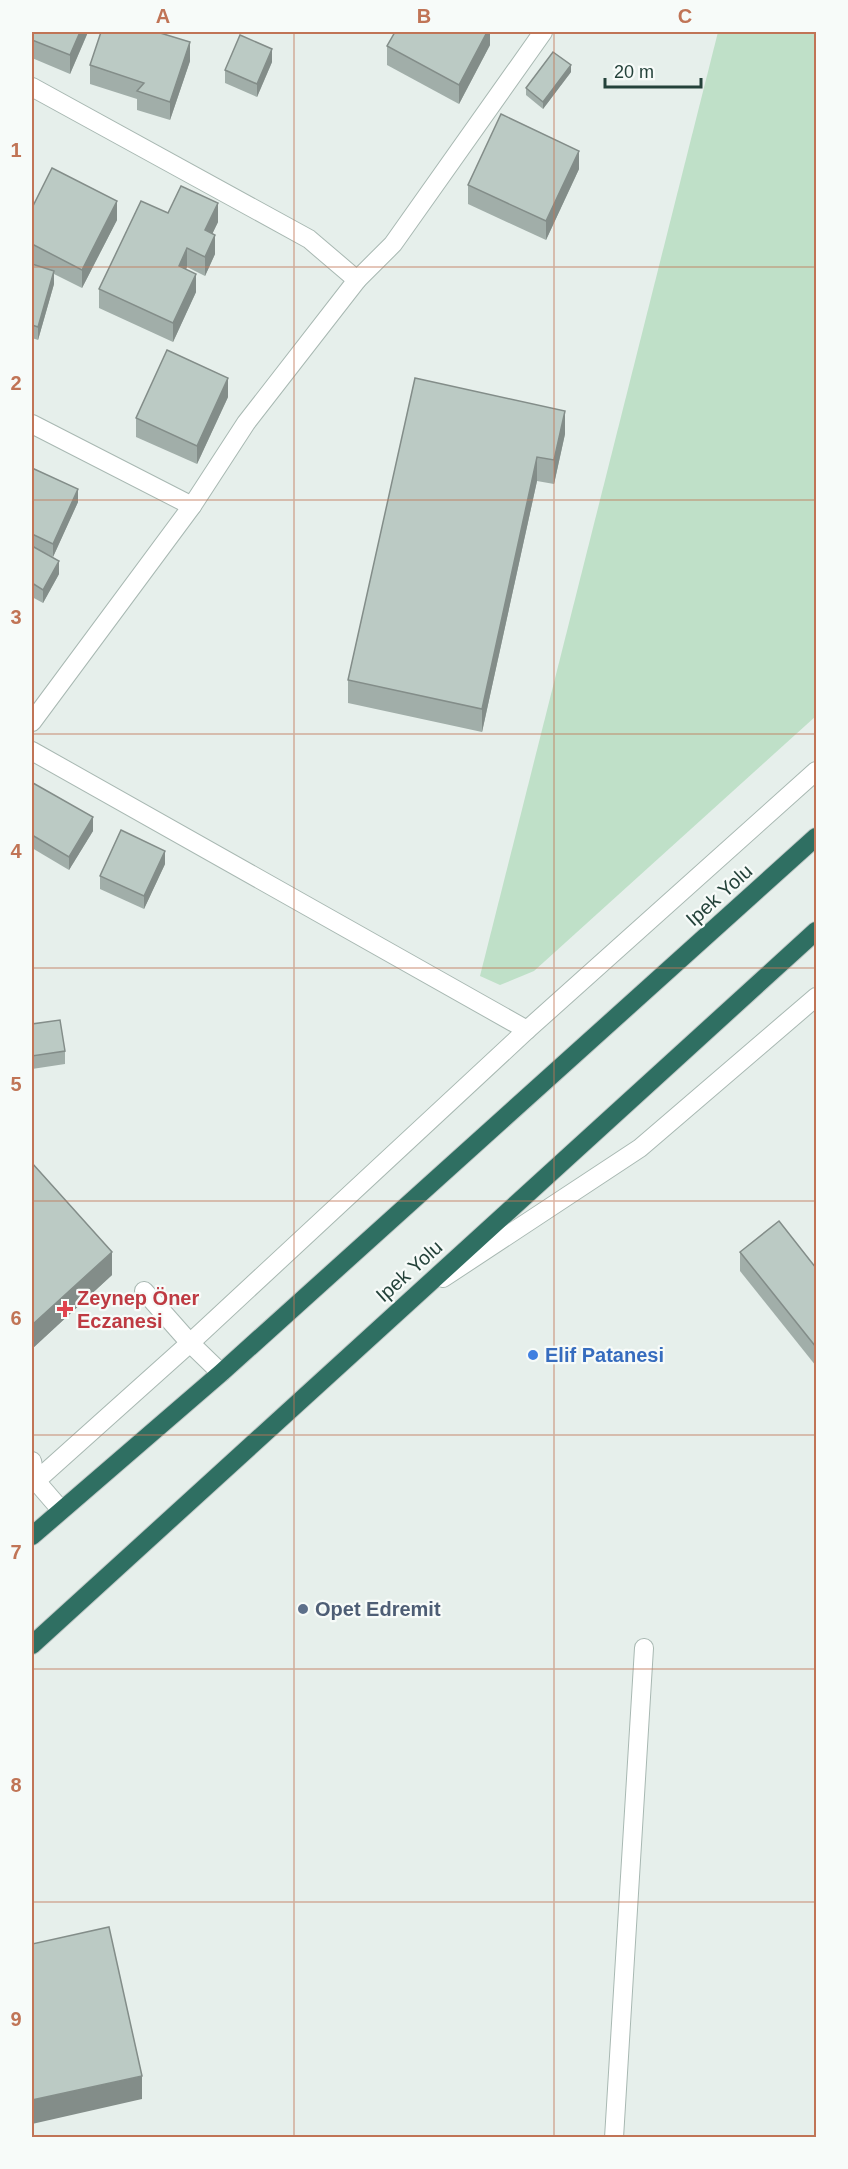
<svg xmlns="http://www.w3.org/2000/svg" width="848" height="2169" viewBox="0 0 848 2169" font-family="Helvetica,sans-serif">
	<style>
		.green { fill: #bfe0c8 }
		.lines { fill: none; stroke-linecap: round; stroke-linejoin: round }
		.minor-casing { stroke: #a8b8b2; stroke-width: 20 }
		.highway-casing { stroke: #c2cac8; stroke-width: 20 }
		.minor { stroke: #fff; stroke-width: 18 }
		.highway { stroke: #2f6f62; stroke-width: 18 }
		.wall { fill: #a1aea9 }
		.shaded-wall { fill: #838d89 }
		.building { fill: #bbcac4; stroke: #838d89; stroke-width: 1.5 }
		.grid { fill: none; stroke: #c07456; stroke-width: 1.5; stroke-opacity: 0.55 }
		.health-dot { fill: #e0444e; stroke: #f7fbf9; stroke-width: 2 }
		.shop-dot { fill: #3f7fe0; stroke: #f7fbf9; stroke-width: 2 }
		.service-dot { fill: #5c6f8a; stroke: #f7fbf9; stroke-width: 2 }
		.labels { text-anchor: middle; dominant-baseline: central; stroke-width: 4.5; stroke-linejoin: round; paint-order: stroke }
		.street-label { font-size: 20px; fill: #24423a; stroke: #f7fbf9 }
		.health-label { font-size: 20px; font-weight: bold; fill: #be3a42; stroke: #f7fbf9; text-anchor: start }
		.shop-label { font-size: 20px; font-weight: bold; fill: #366cbe; stroke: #f7fbf9; text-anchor: start }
		.service-label { font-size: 20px; font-weight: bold; fill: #4e5e75; stroke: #f7fbf9; text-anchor: start }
		.neatline { fill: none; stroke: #c07456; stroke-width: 2 }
		.grid-label { font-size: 20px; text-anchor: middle; font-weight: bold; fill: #c07456 }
	</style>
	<rect width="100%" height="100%" fill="#e6efeb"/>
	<polygon class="green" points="718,32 816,32 816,716 534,971 500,985 480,976"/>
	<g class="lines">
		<defs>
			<g id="minor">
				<polyline points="32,87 309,239 357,280 246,423 192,506 32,722"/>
				<polyline points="357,280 393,244 543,32"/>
				<polyline points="32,424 192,506"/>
				<polyline points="32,751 527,1030"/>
				<polyline points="443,1278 640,1148 816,997"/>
				<polyline points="144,1291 190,1343 221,1373"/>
				<polyline points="32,1461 36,1481 61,1510"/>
				<polyline points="36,1481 190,1343 527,1030 816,771"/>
				<polyline points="614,2138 644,1648"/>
			</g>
			<g id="highway">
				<polyline points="32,1536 221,1373 816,837"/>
				<polyline points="32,1645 816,931"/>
			</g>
		</defs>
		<use href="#minor" class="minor-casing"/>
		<use href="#highway" class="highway-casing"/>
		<use href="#minor" class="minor"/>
		<use href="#highway" class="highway"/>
	</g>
	<g class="wall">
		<polygon points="32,32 88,32 70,74 32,58"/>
		<polygon points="490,32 490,45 459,104 387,65 387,46"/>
		<polygon points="190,61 170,120 137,110 137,99 90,84 90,65"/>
		<polygon points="272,62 257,97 225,83 225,70"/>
		<polygon points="571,72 543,109 526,95 526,88"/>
		<polygon points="579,169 546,240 468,204 468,185"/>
		<polygon points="32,208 117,220 82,288 54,274 54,284 38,340 32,338 32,264 37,266 32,263"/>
		<polygon points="168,213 218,222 212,234 215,254 205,276 187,267 186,269 196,292 173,342 99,308 99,289"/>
		<polygon points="415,378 565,434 554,484 537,481 482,732 348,703 348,680"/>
		<polygon points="228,397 197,464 136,437 136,418"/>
		<polygon points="32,468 78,502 53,557 45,553 59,574 43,603 32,597"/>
		<polygon points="32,785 93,831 69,870 32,848"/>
		<polygon points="165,864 144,909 100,889 100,876"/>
		<polygon points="32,1024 65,1051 65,1064 32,1069"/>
		<polygon points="32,1163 112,1275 33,1348 32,1346"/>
		<polygon points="740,1252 816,1268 816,1366 740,1271"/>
	</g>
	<g class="shaded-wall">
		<polygon points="80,32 88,32 70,74 70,55"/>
		<polygon points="487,32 490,32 490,45 459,104 459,85"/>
		<polygon points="190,42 190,61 170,120 170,102"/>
		<polygon points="272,49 272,62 257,97 257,84"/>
		<polygon points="571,65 571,72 543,109 543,102"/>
		<polygon points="579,151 579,169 546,240 546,221"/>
		<polygon points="117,201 117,220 82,288 82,270"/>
		<polygon points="218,203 218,222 205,249 205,230"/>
		<polygon points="215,235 215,254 205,276 205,257"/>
		<polygon points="187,248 187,267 179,284 179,266"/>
		<polygon points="54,271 54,284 38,340 38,327"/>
		<polygon points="196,274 196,292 173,342 173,323"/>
		<polygon points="228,378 228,397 197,464 197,446"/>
		<polygon points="565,411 565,434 554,484 554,460"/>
		<polygon points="537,457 537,481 482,732 482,709"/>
		<polygon points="78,489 78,502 53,557 53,544"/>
		<polygon points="59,561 59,574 43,603 43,590"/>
		<polygon points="93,817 93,831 69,870 69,857"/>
		<polygon points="165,851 165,864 144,909 144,896"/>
		<polygon points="112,1252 112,1275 33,1348 33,1324"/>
		<polygon points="142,2076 142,2099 32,2124 32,2100"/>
	</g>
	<g class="building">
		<polygon points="32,32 80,32 70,55 32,40"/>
		<polygon points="101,32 157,32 190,42 170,102 137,91 144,83 90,65"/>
		<polygon points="395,32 487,32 459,85 387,46"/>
		<polygon points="240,35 272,49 257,84 225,70"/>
		<polygon points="553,52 571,65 543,102 526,88"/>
		<polygon points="501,114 579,151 546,221 468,185"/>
		<polygon points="52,168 117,201 82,270 32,244 32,208"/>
		<polygon points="181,186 218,203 205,230 215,235 205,257 187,248 179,266 196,274 173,323 99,289 141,201 168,213"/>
		<polygon points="32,264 54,271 38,327 32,325"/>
		<polygon points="167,350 228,378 197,446 136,418"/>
		<polygon points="415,378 565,411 554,460 537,457 482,709 348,680"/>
		<polygon points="32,468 78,489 53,544 32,534"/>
		<polygon points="32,546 59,561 43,590 32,583"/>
		<polygon points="33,783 93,817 69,857 32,835 32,785"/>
		<polygon points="121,830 165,851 144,896 100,876"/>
		<polygon points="60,1020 65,1051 32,1056 32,1024"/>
		<polygon points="32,1163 112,1252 33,1324 32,1323"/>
		<polygon points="779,1221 816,1268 816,1347 740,1252"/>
		<polygon points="109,1927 142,2076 32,2100 32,1944"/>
	</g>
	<path class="grid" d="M 294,32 L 294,2138M 554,32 L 554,2138M 32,267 L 816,267M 32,500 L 816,500M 32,734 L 816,734M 32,968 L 816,968M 32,1201 L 816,1201M 32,1435 L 816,1435M 32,1669 L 816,1669M 32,1902 L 816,1902"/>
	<path class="health-dot" d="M62 1300h6v6h6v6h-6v6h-6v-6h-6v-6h6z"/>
	<circle class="shop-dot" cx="533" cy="1355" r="6"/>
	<circle class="service-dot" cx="303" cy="1609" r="6"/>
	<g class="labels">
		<g class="street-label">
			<text transform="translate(719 895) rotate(-42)">Ipek Yolu</text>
			<text transform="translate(409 1271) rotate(-42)">Ipek Yolu</text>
		</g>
		<g class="health-label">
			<text x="77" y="1298">Zeynep Öner<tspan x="77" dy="23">Eczanesi</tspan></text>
		</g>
		<g class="shop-label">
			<text x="545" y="1355">Elif Patanesi</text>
		</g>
		<g class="service-label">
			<text x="315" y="1609">Opet Edremit</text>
		</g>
	</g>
	<rect width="848" height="2169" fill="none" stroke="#f7fbf9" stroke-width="66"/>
	<path d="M605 78v9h96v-9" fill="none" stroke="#24423a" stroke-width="3"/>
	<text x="614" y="78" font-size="18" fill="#24423a" stroke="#f7fbf9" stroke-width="4.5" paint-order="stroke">20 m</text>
	<rect x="33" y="33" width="782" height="2103" class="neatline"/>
	<g class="grid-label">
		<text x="163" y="23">A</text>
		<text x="424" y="23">B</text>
		<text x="685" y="23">C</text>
		<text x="16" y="157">1</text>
		<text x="16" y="390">2</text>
		<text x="16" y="624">3</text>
		<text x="16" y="858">4</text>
		<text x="16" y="1091">5</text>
		<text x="16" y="1325">6</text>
		<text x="16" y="1559">7</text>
		<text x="16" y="1792">8</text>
		<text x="16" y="2026">9</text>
	</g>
</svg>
